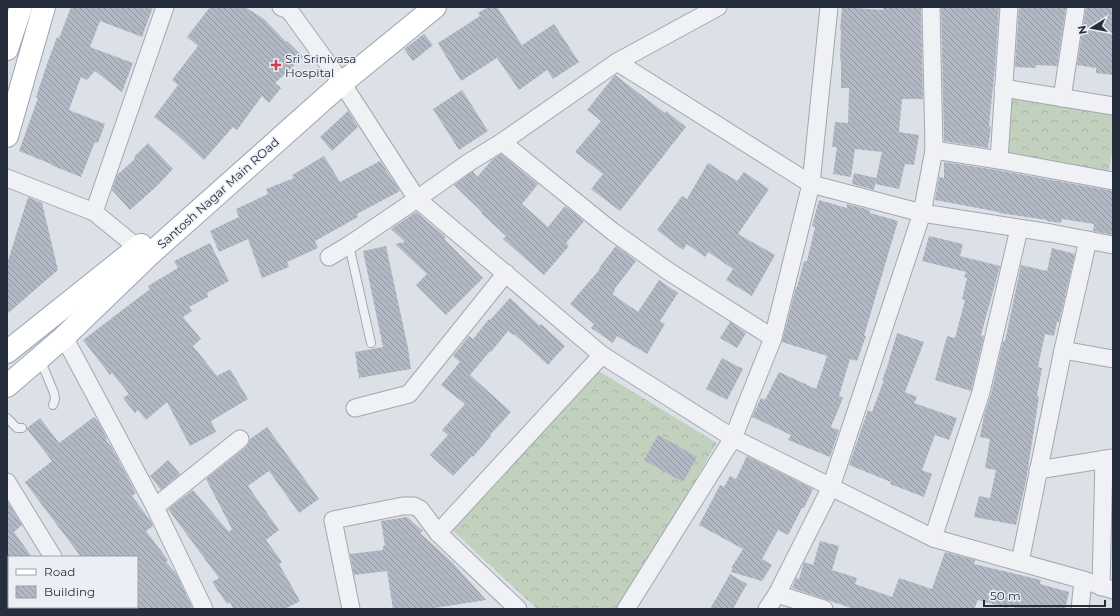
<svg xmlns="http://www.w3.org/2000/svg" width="1120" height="616" viewBox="0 0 1120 616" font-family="Montserrat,sans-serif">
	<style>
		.forest { fill: url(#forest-crowns) }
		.building { fill: url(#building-back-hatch) }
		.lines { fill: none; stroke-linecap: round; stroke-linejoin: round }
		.service-casing { stroke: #a2a7b1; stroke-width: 10 }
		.minor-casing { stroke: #a2a7b1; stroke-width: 19 }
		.primary-casing { stroke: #9ba5b3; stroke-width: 24 }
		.service { stroke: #eff1f5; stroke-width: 8 }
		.minor { stroke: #eff1f5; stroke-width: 17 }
		.primary { stroke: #fff; stroke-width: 22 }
		.poi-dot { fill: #d13c52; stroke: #ebeff5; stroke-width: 1.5 }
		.labels { text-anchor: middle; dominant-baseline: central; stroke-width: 3; stroke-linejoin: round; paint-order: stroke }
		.poi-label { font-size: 12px; fill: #262e3e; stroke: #ebeff5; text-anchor: start }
		.street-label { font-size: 12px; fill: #262e3e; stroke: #ebeff5 }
	</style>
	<defs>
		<pattern id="forest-crowns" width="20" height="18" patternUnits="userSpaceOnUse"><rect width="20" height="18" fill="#c2d1bd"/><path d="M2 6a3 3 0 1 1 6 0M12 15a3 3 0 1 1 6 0" fill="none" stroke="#a7b4a4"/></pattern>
		<pattern id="building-back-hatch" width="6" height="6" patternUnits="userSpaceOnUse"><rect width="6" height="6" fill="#b3b9c4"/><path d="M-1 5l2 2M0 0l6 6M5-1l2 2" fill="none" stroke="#9197a1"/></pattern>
	</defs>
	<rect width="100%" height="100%" fill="#dce0e7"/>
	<g class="forest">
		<polygon points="1007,93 1113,109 1113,147 1107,181 1002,160"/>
		<polygon points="597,370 717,443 620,609 537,609 449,527"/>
	</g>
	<g class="building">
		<polygon points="71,7 153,7 142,37 100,21 90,47 133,63 122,92 95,71 87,80 81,77 69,110 105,124 98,143 95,142 81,177 51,165 51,164 19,151 38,98 36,97 47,64 57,37 59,38"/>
		<polygon points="210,7 245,7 264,19 286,42 287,41 303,57 275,83 281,88 269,103 262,96 237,130 233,127 204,160 174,132 154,117 178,85 172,80 198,46 187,37"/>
		<polygon points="488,7 497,7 522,45 554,24 579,62 553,79 547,70 519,90 497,58 461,81 438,43 480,16 478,13"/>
		<polygon points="842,7 883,10 883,7 921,7 923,99 902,99 899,132 919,135 914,165 905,164 899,189 875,184 882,152 855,149 851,177 833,174 837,147 832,147 835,122 848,123 849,88 841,88 841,60 840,60 841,30 840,30"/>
		<polygon points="941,7 999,7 995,67 989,126 991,127 988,148 944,141"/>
		<polygon points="1019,7 1066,7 1057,66 1036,65 1036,68 1015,67"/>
		<polygon points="1086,7 1113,7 1113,75 1096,73 1096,68 1077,65"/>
		<polygon points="424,34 433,45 413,61 404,49"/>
		<polygon points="615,75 665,113 666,111 686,127 620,211 591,189 603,174 575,152 601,121 587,110"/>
		<polygon points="462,90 488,131 459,150 433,109"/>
		<polygon points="348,111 358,127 332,151 320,137"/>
		<polygon points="148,143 173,169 157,186 130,210 112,190 117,175 135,159 134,157"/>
		<polygon points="501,154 538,184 522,204 548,227 565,206 584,221 566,243 569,246 544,275 503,239 506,236 481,213 482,212 454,185 473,171 477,177 492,160"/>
		<polygon points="324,156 340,182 380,161 400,191 357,214 358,217 315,241 318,248 287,262 289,267 262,278 248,239 219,252 210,231 239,217 236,209 268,194 266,189 294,178 292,175"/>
		<polygon points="944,162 997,170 1113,191 1113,235 1093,231 1094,224 1062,219 1061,223 1047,221 1047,220 999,213 999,212 935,200 939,177 944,178"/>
		<polygon points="708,163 737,181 744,172 769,189 738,234 775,255 752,296 726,280 733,269 708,252 705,257 687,244 683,250 657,230 682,196 687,199"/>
		<polygon points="854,173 876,178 874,190 852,184"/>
		<polygon points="28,197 42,203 58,270 7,314 7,264"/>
		<polygon points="819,200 847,208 847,204 870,210 870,213 898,221 864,336 866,336 857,361 850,359 839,396 843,398 831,427 839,430 830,457 788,440 791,435 752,417 761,398 765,400 779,372 816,389 827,356 782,342 796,287 797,287 804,261 807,261 815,227 812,226"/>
		<polygon points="416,212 446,237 444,239 483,278 446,315 416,285 427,274 395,244 405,242 391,229"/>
		<polygon points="929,236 963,244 960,256 1000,266 981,335 984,336 971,391 935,380 947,336 955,338 965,300 962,299 967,278 964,277 966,272 922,261"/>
		<polygon points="210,243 229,281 207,293 208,297 189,307 192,311 183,317 201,339 193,346 217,376 230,369 248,399 211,421 216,432 190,446 167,402 146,420 138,410 135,413 123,398 129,394 112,373 110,375 83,340 150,289 148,286 178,268 174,261"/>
		<polygon points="386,246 408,348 411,369 359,378 355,352 383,347 363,251"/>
		<polygon points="616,246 636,261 614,290 615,291 612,294 638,312 659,280 678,293 660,321 665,324 647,354 617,336 613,343 591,328 594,324 570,304 600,269 599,268"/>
		<polygon points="1052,248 1075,254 1059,322 1057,322 1054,336 1045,334 1038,367 1042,368 1037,396 1039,397 1026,481 1016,525 974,517 979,496 990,498 996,470 985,468 990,439 980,437 984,415 991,394 1003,341 1005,341 1021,265 1047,271"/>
		<polygon points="510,298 540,326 541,324 565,346 548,365 514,334 513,335 508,331 491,352 490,351 470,375 511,412 490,435 491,436 473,457 472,456 453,476 430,455 448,435 442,430 465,404 441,385 460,362 453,356 469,336 473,339 489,319 490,320"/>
		<polygon points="730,322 746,333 737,348 720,338"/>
		<polygon points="897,333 924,342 905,392 917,397 914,403 957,418 949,440 935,435 922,470 932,474 924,497 890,484 891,482 849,465 868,410 872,412 884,380 882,380 887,367"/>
		<polygon points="722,358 743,369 727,400 706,389"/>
		<polygon points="94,417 99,423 107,439 106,440 112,448 136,493 132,496 150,520 153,526 146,531 168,560 166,562 176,573 193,609 137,609 137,557 81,557 25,482 52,461 27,429 27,428 40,418 59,443"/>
		<polygon points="267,427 319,499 299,513 269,471 248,486 279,530 266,540 282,562 279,564 300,601 285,609 233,609 230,602 227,604 212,582 219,578 168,509 193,490 229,532 232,529 206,479 246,447 249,443 250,439"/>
		<polygon points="658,435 697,457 683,482 644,460"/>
		<polygon points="747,456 813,489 804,508 802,508 788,535 778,530 762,559 772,565 762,581 731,572 733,569 731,568 743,549 699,525 720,485 724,487 730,476 736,479"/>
		<polygon points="168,460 180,474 161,490 150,476"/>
		<polygon points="7,501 22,525 14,532 32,557 7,557"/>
		<polygon points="407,517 423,531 420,533 453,563 486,600 428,609 393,609 387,571 354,575 350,554 383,550 383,546 385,546 381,521"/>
		<polygon points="820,541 839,546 832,570 857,578 855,584 892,597 899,578 932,589 945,552 975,560 974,564 1041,580 1040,584 1069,592 1065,609 1021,609 1008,606 1007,608 978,600 974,609 854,609 792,588 796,578 799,579 804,562 813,565"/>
		<polygon points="730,574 747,584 733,609 710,609"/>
	</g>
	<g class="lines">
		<defs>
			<g id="service">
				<polyline points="349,245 371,343"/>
				<polyline points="40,359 54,393 55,399 53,405"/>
				<polyline points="7,418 17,428 22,428"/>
			</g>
			<g id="minor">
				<polyline points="281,7 289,10 342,83 417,199 602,355 733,438 933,538 1083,580 1113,590"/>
				<polyline points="617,62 811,184 922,213 1051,233 1113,245"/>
				<polyline points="1003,88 1113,106"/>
				<polyline points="1062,98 1076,7"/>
				<polyline points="502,142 612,231 668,271 773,338"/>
				<polyline points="934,150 999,160 1113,181"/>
				<polyline points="999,160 1009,7"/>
				<polyline points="7,178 94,212 138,248"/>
				<polyline points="94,212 165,7"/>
				<polyline points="329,257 349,245 417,199 468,163 502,142 617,62 718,7"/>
				<polyline points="64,337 155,507 204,609"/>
				<polyline points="1063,350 1113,359"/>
				<polyline points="355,408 409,394 506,273"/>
				<polyline points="1038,470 1113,458"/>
				<polyline points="7,482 53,557"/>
				<polyline points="155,507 240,439"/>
				<polyline points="438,533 602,355"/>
				<polyline points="933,538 981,392 1019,229"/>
				<polyline points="1020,562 1063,350 1088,240"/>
				<polyline points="1101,587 1104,459"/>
				<polyline points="777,594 824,609"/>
				<polyline points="83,607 84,609"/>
				<polyline points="351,609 333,520 403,506 414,506 420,509 438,533 518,609"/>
				<polyline points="626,609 733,438 773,338 811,184 829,7"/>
				<polyline points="767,609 777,594 831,487 922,213 934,150 931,7"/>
				<polyline points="1080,609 1083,580"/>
			</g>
			<g id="primary">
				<polyline points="7,49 21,7"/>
				<polyline points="7,136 44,7"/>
				<polyline points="7,352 141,245"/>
				<polyline points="7,386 64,337 149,255 342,83 435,7"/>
			</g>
		</defs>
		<use href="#service" class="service-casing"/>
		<use href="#minor" class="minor-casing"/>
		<use href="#primary" class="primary-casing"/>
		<use href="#service" class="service"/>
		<use href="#minor" class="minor"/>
		<use href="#primary" class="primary"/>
	</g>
	<path class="poi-dot" d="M274 59h4v4h4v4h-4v4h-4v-4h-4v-4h4z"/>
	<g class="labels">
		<g class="poi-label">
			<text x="285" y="58">Sri Srinivasa<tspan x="285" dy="14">Hospital</tspan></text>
		</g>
		<g class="street-label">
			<text transform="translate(218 193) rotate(-42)">Santosh Nagar Main ROad</text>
		</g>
	</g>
	<rect width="1120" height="616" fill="none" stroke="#262e3e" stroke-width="16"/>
	<rect x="8" y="556" width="130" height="52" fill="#ebeff5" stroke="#9ca2ac"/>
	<rect x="16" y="569" width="20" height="6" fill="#ffffff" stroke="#9ca2ac"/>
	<text x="44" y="576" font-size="12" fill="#262e3e">Road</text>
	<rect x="16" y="586" width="20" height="12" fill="url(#building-back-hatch)" stroke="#9ca2ac"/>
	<text x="44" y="596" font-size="12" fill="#262e3e">Building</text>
	<g transform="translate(1092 28) rotate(259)" stroke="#ebeff5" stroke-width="3" paint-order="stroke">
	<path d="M0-3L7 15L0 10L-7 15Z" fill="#262e3e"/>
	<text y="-6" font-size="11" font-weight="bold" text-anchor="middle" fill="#262e3e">N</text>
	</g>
	<path d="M984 600v6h121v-6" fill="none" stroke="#262e3e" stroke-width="2"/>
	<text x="990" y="600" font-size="12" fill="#262e3e" stroke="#ebeff5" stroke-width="3" paint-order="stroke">50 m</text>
</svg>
